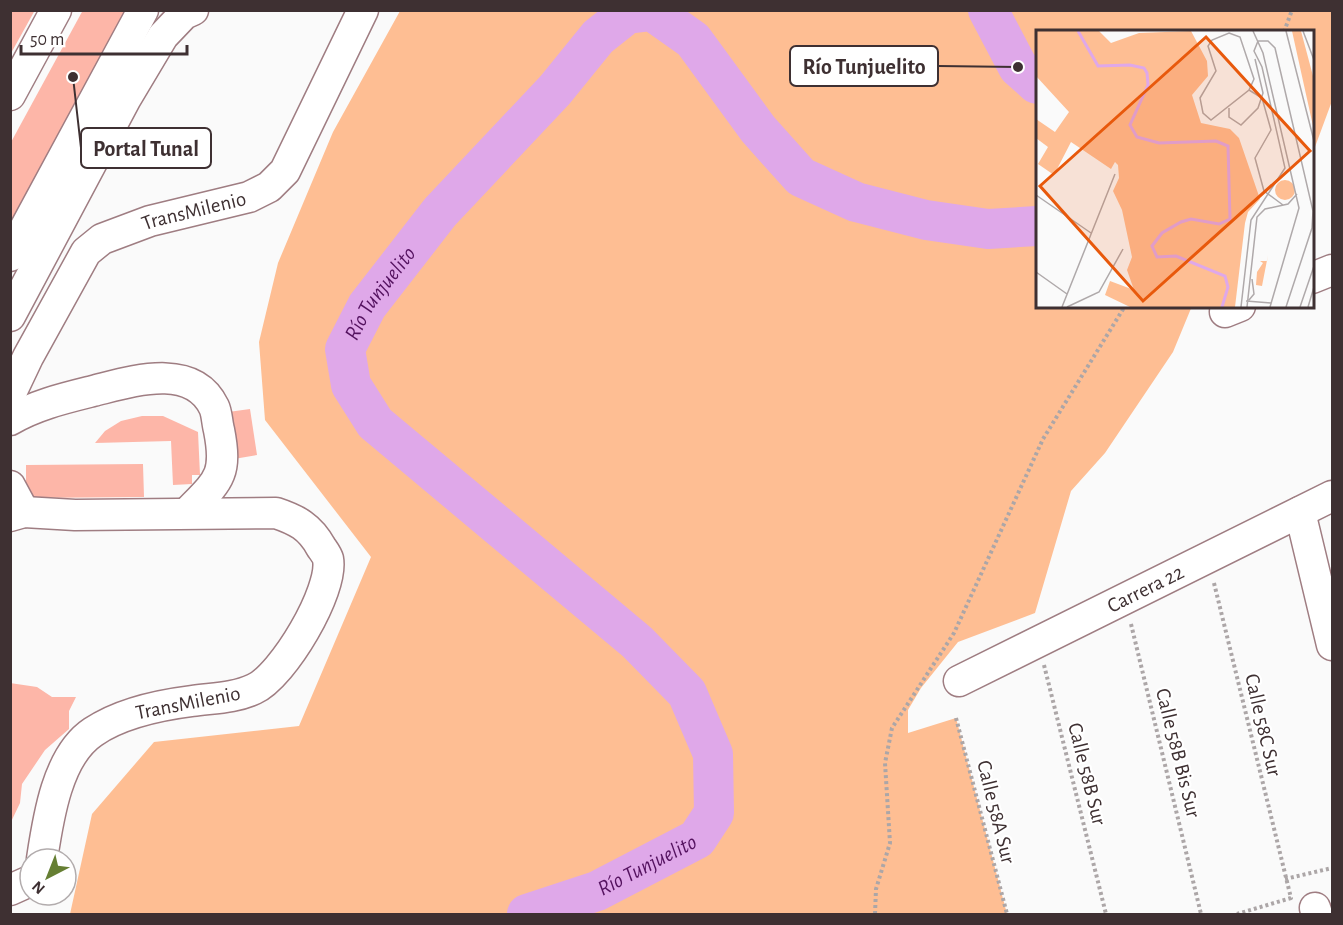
<svg xmlns="http://www.w3.org/2000/svg" width="1343" height="925" viewBox="0 0 1343 925" font-family="'Alegreya Sans',sans-serif">
	<style>
		.green { fill: #febe93 }
		.lines { fill: none; stroke-linecap: round; stroke-linejoin: round }
		.river { stroke: #dfa8e9; stroke-width: 40 }
		.building { fill: #fdb6a8 }
		.minor-casing { stroke: #9f7d82; stroke-width: 33 }
		.path { stroke: #aca6a7; stroke-width: 4; stroke-dasharray: 3 3; stroke-linecap: butt }
		.minor { stroke: #fff; stroke-width: 30 }
		.labels { text-anchor: middle; dominant-baseline: central; stroke-width: 4.5; stroke-linejoin: round; paint-order: stroke }
		.street-label { font-size: 21px; fill: #3e3032; stroke: #fff }
		.water-label { font-size: 22px; font-style: italic; fill: #54125f; stroke: #fff }
		.inset-river { fill: none; stroke: #dfa8e9; stroke-width: 3 }
		.inset-road { fill: none; stroke: #afa9aa; stroke-width: 1.5 }
		.view { fill: #e8590c; fill-opacity: 0.15; stroke: #e8590c; stroke-width: 3 }
		.inset-edge { fill: none; stroke: #3e3032; stroke-width: 3 }
		.leader { fill: none; stroke: #3e3032; stroke-width: 2 }
		.callout-dot { fill: #3e3032; stroke: #fff; stroke-width: 2 }
		.callout { fill: #fff; stroke: #3e3032; stroke-width: 2 }
		.callout-label { font-size: 22px; text-anchor: middle; font-weight: bold; fill: #3e3032 }
	</style>
	<rect width="100%" height="100%" fill="#fafafa"/>
	<polygon class="green" points="400,11 1332,11 1332,101 1312,155 1312,32 1037,32 1037,306 1192,306 1173,352 1105,453 1071,491 1035,613 958,642 921,688 908,710 908,733 956,718 1007,914 70,914 92,814 154,742 299,726 371,557 265,420 259,342 278,263 333,132"/>
	<g class="lines">
		<g class="river">
			<polyline points="988,10 1018,67 1037,84"/>
			<path id="s1" d="M 527,914 L 597,891 L 697,839 L 714,813 L 713,754 L 687,693 L 637,642 L 375,423 L 351,385 L 345,349 L 367,306 L 440,212 L 555,90 L 598,37 L 627,14 L 652,11 L 693,40 L 758,129 L 801,177 L 856,202 L 926,220 L 988,229 L 1037,226"/>
		</g>
	</g>
	<g class="building">
		<polygon points="10,10 35,10 10,55"/>
		<polygon points="83,10 136,10 10,239 10,144"/>
		<polygon points="250,409 257,455 228,460 221,413"/>
		<polygon points="142,416 163,416 198,432 200,475 192,475 192,484 173,485 171,441 95,443 105,431 121,421"/>
		<polygon points="143,464 144,497 26,498 26,465"/>
		<polygon points="10,683 37,687 52,697 76,697 69,711 69,729 45,750 22,784 20,803 10,824"/>
	</g>
	<g class="lines">
		<defs>
			<g id="minor">
				<polyline points="10,95 56,10"/>
				<polyline points="10,256 143,10"/>
				<polyline points="1312,278 1332,270"/>
				<polyline points="1225,312 1240,306"/>
				<polyline points="10,316 126,98 163,36 184,14 193,10"/>
				<path id="s2" d="M 10,395 L 28,357 L 86,252 L 102,239 L 150,221 L 249,197 L 269,187 L 285,171 L 363,10"/>
				<path d="M 10,420 C 35,405 65,398 93,391 C 130,382 192,361 214,407 C 217,413 217,423 219,430 C 228,476 218,481 187,513"/>
				<polyline points="10,486 24,512"/>
				<polyline points="1300,512 1332,645"/>
				<path d="M 10,516 L 24,512 L 75,515 L 276,513 C 297,520 310,527 321,547 C 323,550 327,555 328,559 C 334,590 283,676 254,689 C 235,698 213,698 192,701 C 160,705 121,713 93,732 C 57,756 48,819 42,859"/>
				<path id="s3" d="M 959,681 L 1332,496"/>
				<polyline points="10,890 30,881"/>
				<polyline points="1315,908 1317,914"/>
			</g>
		</defs>
		<use href="#minor" class="minor-casing"/>
		<g class="path">
			<polyline points="1284,32 1292,10"/>
			<polyline points="1214,583 1291,898 1237,914"/>
			<polyline points="1131,624 1201,914"/>
			<polyline points="1044,665 1106,914"/>
			<polyline points="956,718 1007,914"/>
			<polyline points="1285,879 1332,868"/>
			<polyline points="875,914 876,889 890,843 885,763 892,728 954,633 1043,439 1125,306"/>
		</g>
		<use href="#minor" class="minor"/>
	</g>
	<g class="labels">
		<g class="street-label">
			<text stroke="none"><textPath href="#s2" startOffset="279">TransMilenio</textPath></text>
			<text stroke="none"><textPath href="#s3" startOffset="208">Carrera 22</textPath></text>
			<text transform="translate(188 703) rotate(-11)">TransMilenio</text>
			<text transform="translate(1263 725) rotate(77)">Calle 58C Sur</text>
			<text transform="translate(1178 753) rotate(76)">Calle 58B Bis Sur</text>
			<text transform="translate(1087 774) rotate(76)">Calle 58B Sur</text>
			<text transform="translate(996 812) rotate(76)">Calle 58A Sur</text>
		</g>
		<g class="water-label">
			<text stroke="none"><textPath href="#s1" startOffset="903">Río Tunjuelito</textPath></text>
			<text stroke="none"><textPath href="#s1" startOffset="130">Río Tunjuelito</textPath></text>
		</g>
	</g>
	<g transform="translate(1036 30)">
		<rect width="278" height="278" fill="#fafafa"/>
		<path d="M 0,1 L 63,1 L 75,13 L 103,3 L 155,1 L 171,31 L 172,46 L 156,65 L 165,93 L 194,99 L 203,108 L 224,169 L 212,182 L 209,193 L 199,277 L 94,277 L 69,265 L 74,251 L 98,260 L 91,240 L 96,227 L 86,180 L 77,161 L 83,148 L 82,135 L 79,132 L 75,139 L 35,112 L 18,145 L 2,134 L 12,117 L 0,108 L 0,89 L 19,102 L 33,82 L 0,46 ZM 256,1 L 265,1 L 277,46 L 277,96 ZM239 160a10 10 0 1 1 20 0a10 10 0 1 1-20 0ZM 232,225 L 226,256 L 220,255 L 221,242 L 227,233 L 224,231 L 231,231 Z" fill="#febe93"/>
		<path class="inset-river" d="M 42,1 L 62,36 L 94,35 L 108,38 L 111,43 L 112,55 L 94,95 L 101,107 L 123,113 L 180,111 L 192,116 L 194,189 L 183,194 L 155,189 L 145,192 L 126,203 L 116,216 L 121,227 L 140,226 L 189,246 L 192,257 L 186,277"/>
		<path class="inset-road" d="M 217,1 L 227,23 L 263,178 L 234,277M 250,1 L 278,111M 267,1 L 278,30M 193,3 L 204,7 L 218,49 L 213,60 L 175,90 L 167,83 L 164,68 L 180,41 L 172,16 L 176,10 ZM 222,11 L 232,11 L 239,18 L 277,181 L 276,198 L 250,277M 213,60 L 226,68 L 235,100 L 219,128 L 228,161 L 247,175M 193,78 L 193,87 L 205,95 L 222,78 L 227,63 L 219,29M 0,165 L 55,203M 0,242 L 31,264M 213,270 L 218,264 L 216,249M 210,271 L 235,273M 26,277 L 79,144M 31,277 L 63,262 L 87,219M 205,277 L 215,190 L 249,138 L 226,37 L 218,21 L 222,11M 211,277 L 221,187 L 229,179 L 252,174 L 261,164M 264,277 L 278,236M 272,277 L 278,257"/>
		<path class="view" d="M 170,7 L 274,121 L 107,271 L 4,156 Z"/>
		<rect width="278" height="278" class="inset-edge"/>
	</g>
	<path class="leader" d="M1018 67L938 66M73 77L81 148"/>
	<g class="callout-dot">
		<circle cx="1018" cy="67" r="6"/>
		<circle cx="73" cy="77" r="6"/>
	</g>
	<g class="callout">
		<rect x="790" y="46" width="148" height="40" rx="6"/>
		<rect x="81" y="128" width="130" height="40" rx="6"/>
	</g>
	<g class="callout-label">
		<text x="864" y="74">Río Tunjuelito</text>
		<text x="146" y="156">Portal Tunal</text>
	</g>
	<rect width="1343" height="925" fill="none" stroke="#3e3032" stroke-width="24"/>
	<g transform="translate(48 877) rotate(222)"><circle r="28" fill="#ffffff" stroke="#b2acad" stroke-width="1.5"/>
	<path d="M0-4.5L10 22L0 15L-10 22Z" fill="#667f33"/>
	<text y="-9" font-size="16" font-weight="bold" text-anchor="middle" fill="#3e3032">N</text>
	</g>
	<path d="M21 45v9h166v-9" fill="none" stroke="#3e3032" stroke-width="3"/>
	<text x="30" y="45" font-size="18" fill="#3e3032" stroke="#ffffff" stroke-width="4.5" paint-order="stroke">50 m</text>
</svg>
